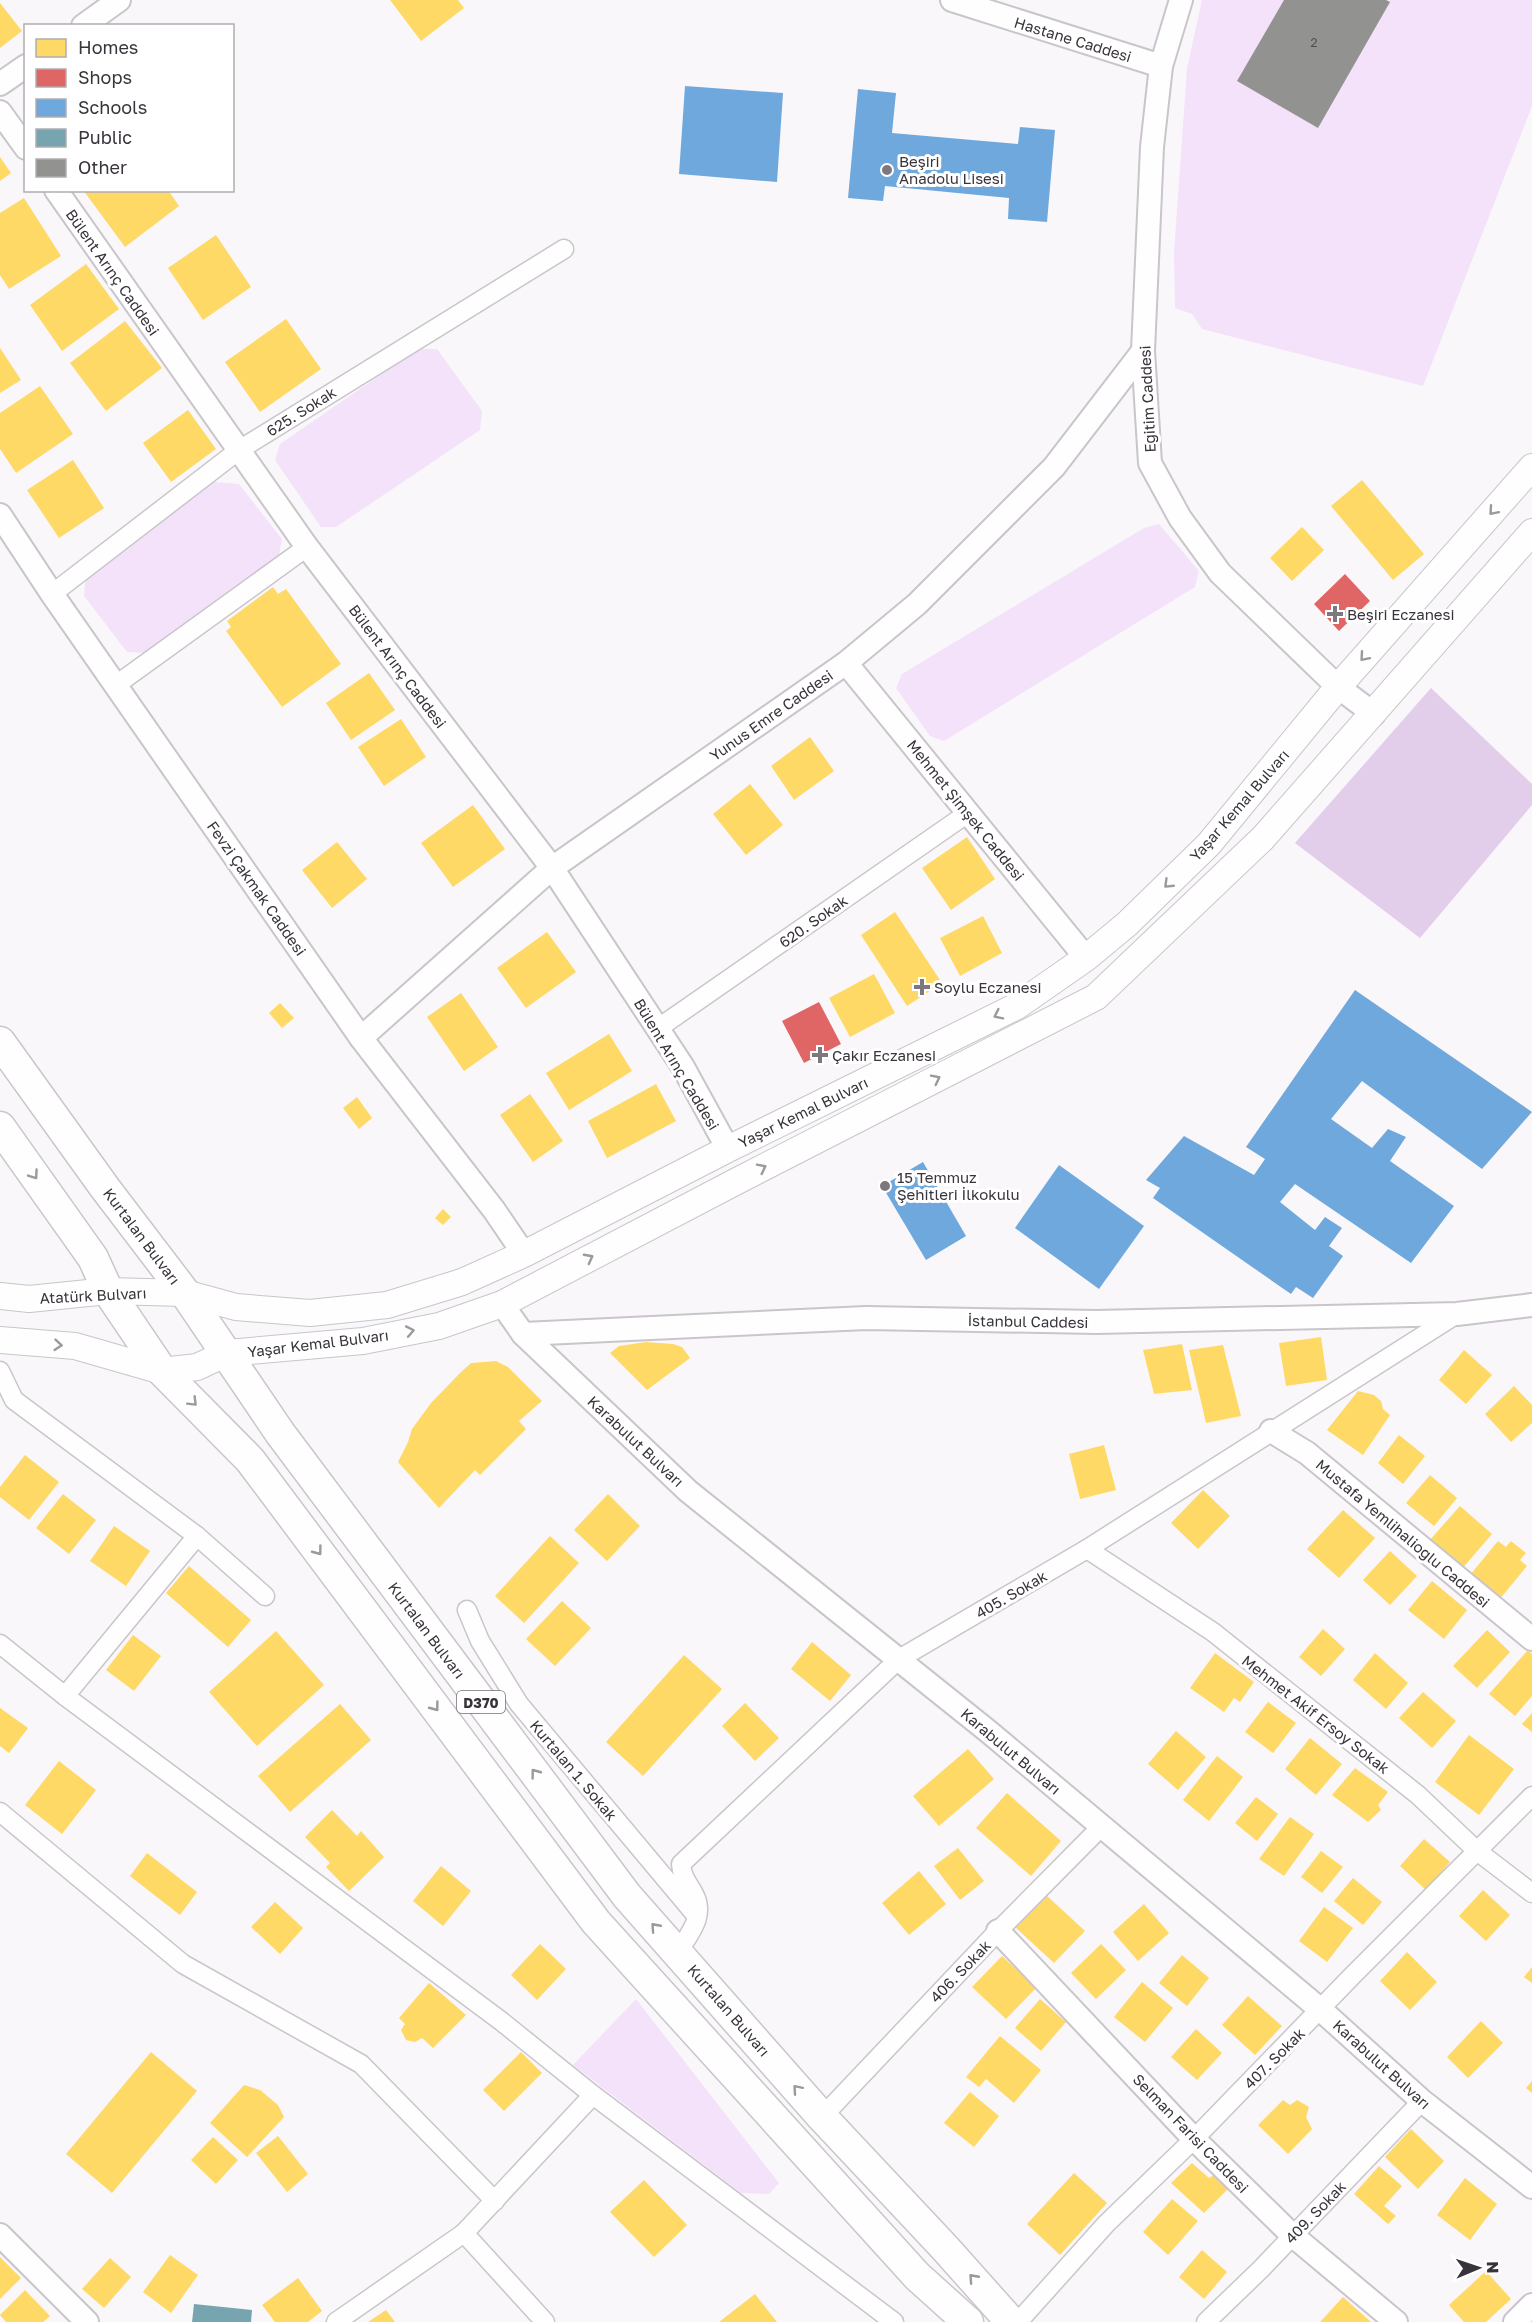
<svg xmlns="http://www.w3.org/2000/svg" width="1532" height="2322" viewBox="0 0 1532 2322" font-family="'Golos Text',sans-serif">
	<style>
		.green { fill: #f3e2f9 }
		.forest { fill: #e2cdea }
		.homes { fill: #ffd966 }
		.shops { fill: #e06666 }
		.schools { fill: #6fa8dc }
		.public { fill: #76a5af }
		.building { fill: #929291 }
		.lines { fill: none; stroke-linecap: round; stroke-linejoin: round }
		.minor-casing { stroke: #c9c5cb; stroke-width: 21 }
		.tertiary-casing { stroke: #c9c5cb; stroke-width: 26 }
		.secondary-casing { stroke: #c9c5cb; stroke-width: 28 }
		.trunk-casing { stroke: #c9c5cb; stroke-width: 33 }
		.minor { stroke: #fefefe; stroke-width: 18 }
		.tertiary { stroke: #fefefe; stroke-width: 22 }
		.secondary { stroke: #fefefe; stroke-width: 26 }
		.trunk { stroke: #fefefe; stroke-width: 30 }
		.oneway { stroke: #9c989c }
		.poi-dot { fill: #7d787e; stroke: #fff; stroke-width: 2 }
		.labels { text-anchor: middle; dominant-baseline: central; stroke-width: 6; stroke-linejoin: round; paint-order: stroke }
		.number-label { font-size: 12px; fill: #4f4b50 }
		.shield { fill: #fff; stroke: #747076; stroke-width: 1.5 }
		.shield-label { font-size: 14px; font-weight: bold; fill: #39333b }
		.street-label { font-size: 15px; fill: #39333b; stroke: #fff }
		.poi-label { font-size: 15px; fill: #39333b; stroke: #fff; text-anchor: start }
	</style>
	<rect width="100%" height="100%" fill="#faf7fb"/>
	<g class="green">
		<polygon points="1202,0 1532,0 1532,106 1423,386 1202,329 1192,314 1175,308 1174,253 1187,68"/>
		<polygon points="418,349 437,349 482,411 480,430 336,527 321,527 275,460 280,444"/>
		<polygon points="214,482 239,484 282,539 279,555 147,653 127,652 84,596 86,573"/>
		<polygon points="1159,524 1199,571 1195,587 944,741 930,736 896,688 902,674 1144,528"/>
		<polygon points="636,1999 779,2183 769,2194 741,2193 573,2065"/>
	</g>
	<polygon class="forest" points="1431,688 1532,784 1532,805 1420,938 1295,843"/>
	<g class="homes">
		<polygon points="390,0 458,0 464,8 421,41"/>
		<polygon points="0,3 22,31 0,48"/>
		<polygon points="0,157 11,173 0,181"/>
		<polygon points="83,190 168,190 179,206 125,247"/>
		<polygon points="24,198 61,256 9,289 0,275 0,213"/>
		<polygon points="216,235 251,287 203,320 168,268"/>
		<polygon points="86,264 119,309 62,351 30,305"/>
		<polygon points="286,319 321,369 260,412 225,362"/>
		<polygon points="125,321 162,368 106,411 70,363"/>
		<polygon points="0,348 21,380 0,393"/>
		<polygon points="40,386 73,434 16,473 0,449 0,413"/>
		<polygon points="188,410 216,449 171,482 143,443"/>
		<polygon points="73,460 104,508 59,538 27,490"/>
		<polygon points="1362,480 1424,554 1393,580 1331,506"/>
		<polygon points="1302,527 1324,550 1292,581 1270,558"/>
		<polygon points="273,587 278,594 286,589 341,664 282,707 226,631 231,627 227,621"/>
		<polygon points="369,673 395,710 351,740 326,703"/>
		<polygon points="401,719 426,757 384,786 358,747"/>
		<polygon points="810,737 834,771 794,800 771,766"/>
		<polygon points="750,784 783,825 746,855 713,814"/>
		<polygon points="473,805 505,849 453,887 421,843"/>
		<polygon points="967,837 995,879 951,910 922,868"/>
		<polygon points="337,842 367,879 332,908 302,870"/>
		<polygon points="895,912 942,983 907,1006 861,935"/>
		<polygon points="983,916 1002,953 960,976 940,938"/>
		<polygon points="547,932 576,972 526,1008 497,968"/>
		<polygon points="874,974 895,1013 850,1037 829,998"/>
		<polygon points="461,993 498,1047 464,1071 427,1017"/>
		<polygon points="280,1003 294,1018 282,1028 269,1013"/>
		<polygon points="609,1034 632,1071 569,1110 546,1073"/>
		<polygon points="656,1084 676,1121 607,1158 588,1121"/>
		<polygon points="530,1094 563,1141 533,1162 500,1115"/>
		<polygon points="357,1097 372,1118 359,1129 343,1108"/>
		<polygon points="443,1209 451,1217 443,1225 435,1218"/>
		<polygon points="1321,1337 1327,1380 1286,1386 1279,1343"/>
		<polygon points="646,1342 673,1344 682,1347 690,1358 647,1390 610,1353 619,1346"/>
		<polygon points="1182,1344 1192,1390 1154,1394 1143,1350"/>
		<polygon points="1223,1345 1241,1416 1206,1423 1189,1350"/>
		<polygon points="1464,1350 1492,1375 1466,1404 1439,1380"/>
		<polygon points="496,1361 508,1367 542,1401 519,1421 526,1429 480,1475 475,1470 439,1508 398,1462 408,1442 412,1429 431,1403 460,1373 471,1363"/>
		<polygon points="1514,1386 1532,1405 1532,1423 1511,1442 1485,1414"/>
		<polygon points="1358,1391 1374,1395 1381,1401 1383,1409 1390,1415 1363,1455 1327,1430"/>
		<polygon points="1399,1435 1425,1456 1403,1484 1378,1463"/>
		<polygon points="1104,1445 1116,1490 1080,1499 1069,1454"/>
		<polygon points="25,1455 59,1482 29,1520 0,1497 0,1487"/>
		<polygon points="1430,1475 1457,1498 1434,1526 1406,1503"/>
		<polygon points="1203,1490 1230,1516 1198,1549 1171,1523"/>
		<polygon points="63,1494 96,1520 69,1554 36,1528"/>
		<polygon points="608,1494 640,1526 607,1561 574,1530"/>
		<polygon points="1460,1506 1492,1534 1461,1570 1429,1541"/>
		<polygon points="1343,1510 1375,1538 1339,1578 1307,1549"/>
		<polygon points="114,1526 150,1551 126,1586 90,1561"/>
		<polygon points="550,1536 579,1563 524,1623 495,1596"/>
		<polygon points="1498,1541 1506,1547 1511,1541 1526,1553 1520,1560 1527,1566 1499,1600 1470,1575"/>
		<polygon points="1390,1551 1417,1576 1390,1605 1363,1580"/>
		<polygon points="189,1566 251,1620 228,1647 166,1593"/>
		<polygon points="1432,1581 1467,1610 1444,1639 1408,1610"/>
		<polygon points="562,1601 591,1628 555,1666 526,1639"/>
		<polygon points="1323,1629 1345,1649 1321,1676 1299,1657"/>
		<polygon points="1487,1630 1510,1652 1477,1688 1453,1666"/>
		<polygon points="276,1631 324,1685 257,1746 209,1692"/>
		<polygon points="133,1635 161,1656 134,1691 106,1670"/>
		<polygon points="812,1642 851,1675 830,1701 791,1669"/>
		<polygon points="1528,1650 1532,1654 1532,1696 1515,1716 1489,1694"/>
		<polygon points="1215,1653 1254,1682 1240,1702 1234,1698 1224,1712 1190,1688"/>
		<polygon points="1375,1653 1408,1683 1386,1709 1353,1680"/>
		<polygon points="684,1655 722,1689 643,1776 606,1742"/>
		<polygon points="1423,1692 1456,1721 1432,1748 1399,1718"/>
		<polygon points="1268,1702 1296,1723 1273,1753 1245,1732"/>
		<polygon points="745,1703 779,1738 755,1761 722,1726"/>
		<polygon points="340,1704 371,1740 290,1812 258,1776"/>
		<polygon points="0,1708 28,1728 9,1753 0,1746"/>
		<polygon points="1532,1713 1532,1732 1522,1724"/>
		<polygon points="1176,1731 1206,1757 1178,1790 1148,1764"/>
		<polygon points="1469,1735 1514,1769 1479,1815 1435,1782"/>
		<polygon points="1310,1738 1342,1764 1316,1795 1285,1769"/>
		<polygon points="968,1749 994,1779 939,1826 913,1796"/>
		<polygon points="1217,1756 1243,1777 1209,1821 1183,1800"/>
		<polygon points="59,1761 96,1790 62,1834 25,1805"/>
		<polygon points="1355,1768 1388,1792 1378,1805 1381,1810 1368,1822 1332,1795"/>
		<polygon points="1007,1793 1061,1841 1031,1876 976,1828"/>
		<polygon points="1256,1797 1278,1814 1257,1841 1235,1823"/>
		<polygon points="332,1810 357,1836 361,1831 384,1857 349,1891 326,1867 330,1863 305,1837"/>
		<polygon points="1290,1817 1314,1834 1284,1876 1259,1859"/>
		<polygon points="1424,1839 1450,1862 1426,1890 1400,1866"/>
		<polygon points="958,1848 984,1881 960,1900 934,1866"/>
		<polygon points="1321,1851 1343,1867 1322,1893 1301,1877"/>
		<polygon points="147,1853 197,1892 180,1915 130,1876"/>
		<polygon points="441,1866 471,1891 443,1926 413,1901"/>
		<polygon points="919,1871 946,1904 909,1935 882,1903"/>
		<polygon points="1353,1878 1382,1902 1363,1925 1334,1901"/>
		<polygon points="1483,1890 1510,1915 1486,1941 1459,1916"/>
		<polygon points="1045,1894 1085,1931 1054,1963 1015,1927"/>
		<polygon points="275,1902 303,1928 280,1954 251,1927"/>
		<polygon points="1144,1904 1169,1933 1138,1961 1113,1932"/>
		<polygon points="1324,1907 1353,1928 1327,1962 1299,1941"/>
		<polygon points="540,1944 566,1969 537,2000 511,1975"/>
		<polygon points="1101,1944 1126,1970 1096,1999 1071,1973"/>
		<polygon points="1407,1952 1437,1982 1410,2010 1380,1981"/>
		<polygon points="1182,1955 1209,1978 1187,2006 1159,1983"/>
		<polygon points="1002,1956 1036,1988 1006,2019 972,1987"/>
		<polygon points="1532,1967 1532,1983 1524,1977"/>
		<polygon points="1142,1982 1173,2008 1145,2042 1114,2017"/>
		<polygon points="429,1983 466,2015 433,2048 422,2038 415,2042 406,2040 401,2030 405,2024 399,2018"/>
		<polygon points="1248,1996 1282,2026 1255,2055 1222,2025"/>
		<polygon points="1040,1999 1066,2022 1041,2051 1015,2028"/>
		<polygon points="1481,2021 1503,2043 1468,2078 1447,2057"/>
		<polygon points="1196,2029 1222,2053 1197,2080 1171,2057"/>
		<polygon points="1000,2036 1041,2070 1014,2103 986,2079 979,2087 966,2077"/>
		<polygon points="151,2052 197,2091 112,2193 66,2154"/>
		<polygon points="521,2052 542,2073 504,2111 483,2090"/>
		<polygon points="1532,2081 1532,2093 1526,2088"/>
		<polygon points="244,2085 260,2090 278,2105 284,2117 247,2157 210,2123"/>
		<polygon points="970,2092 999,2116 974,2147 944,2123"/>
		<polygon points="1283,2100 1290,2105 1297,2100 1309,2107 1306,2117 1312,2129 1288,2154 1258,2125"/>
		<polygon points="1411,2129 1444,2161 1418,2189 1385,2157"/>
		<polygon points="278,2136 308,2174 287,2192 256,2153"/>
		<polygon points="213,2137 238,2160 216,2184 191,2160"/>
		<polygon points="1192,2163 1209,2178 1217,2173 1231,2186 1204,2213 1171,2183"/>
		<polygon points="1379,2166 1402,2186 1384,2206 1396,2216 1388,2224 1354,2194"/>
		<polygon points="1074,2173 1107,2203 1060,2255 1027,2224"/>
		<polygon points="1465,2178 1497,2204 1470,2240 1437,2215"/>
		<polygon points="644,2180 687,2225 654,2257 610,2212"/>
		<polygon points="1172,2199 1198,2221 1168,2255 1143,2232"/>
		<polygon points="1202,2250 1227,2272 1204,2299 1179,2277"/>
		<polygon points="170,2255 198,2275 171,2313 143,2292"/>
		<polygon points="0,2257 21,2278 0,2299"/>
		<polygon points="110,2258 131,2277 104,2308 82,2289"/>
		<polygon points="1486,2271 1511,2299 1486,2322 1464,2322 1449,2305"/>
		<polygon points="298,2278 322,2311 308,2322 275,2322 262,2305"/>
		<polygon points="25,2290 50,2316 43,2322 6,2322 0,2315"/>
		<polygon points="755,2294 777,2322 719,2322"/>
		<polygon points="1343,2297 1371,2322 1320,2322"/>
		<polygon points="386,2310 395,2322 368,2322"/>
	</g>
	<g class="shops">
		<polygon points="1345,574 1370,601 1339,631 1314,604"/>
		<polygon points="819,1002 841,1044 804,1063 782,1021"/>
	</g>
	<g class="schools">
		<polygon points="685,86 783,93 777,182 679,174"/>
		<polygon points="858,89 896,93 892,133 1018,144 1020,127 1055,130 1047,222 1008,219 1009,198 885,186 883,201 848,198"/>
		<polygon points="1355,990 1532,1112 1482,1169 1362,1081 1331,1119 1372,1148 1388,1129 1406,1137 1390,1161 1454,1206 1411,1263 1295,1184 1280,1202 1315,1230 1325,1217 1342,1228 1329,1246 1343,1256 1313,1298 1296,1287 1291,1294 1153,1198 1160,1188 1146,1180 1184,1136 1254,1175 1265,1159 1246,1147"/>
		<polygon points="923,1162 966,1236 926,1260 882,1186"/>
		<polygon points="1059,1165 1144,1226 1099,1289 1015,1228"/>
	</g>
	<polygon class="public" points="194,2304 252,2310 251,2322 192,2322"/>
	<polygon class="building" points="1284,0 1386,0 1390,2 1318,128 1237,81"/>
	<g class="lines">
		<defs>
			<g id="minor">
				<polyline points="52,594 239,450 564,249"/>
				<polyline points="116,685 307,547"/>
				<polyline points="657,1029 968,813"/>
				<polyline points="0,1371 14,1400 197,1536 265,1596"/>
				<polyline points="1087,1549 1213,1632 1418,1795 1477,1851 1532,1893"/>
				<polyline points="467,1610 480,1641 519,1704 695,1914"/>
				<polyline points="0,1644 65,1696 501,2021 593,2095 894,2322"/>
				<polyline points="65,1696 197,1536"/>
				<polyline points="0,1812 183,1964 361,2064 495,2201"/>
				<path d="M 678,1952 C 689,1934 706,1916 694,1894 C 688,1883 682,1877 681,1864 L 899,1659 L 1087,1549 L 1457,1314"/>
				<polyline points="822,2117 998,1931 1101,1827"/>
				<polyline points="464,2233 545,2322"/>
				<polyline points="336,2322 464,2233 593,2095"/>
				<polyline points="1018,2322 1106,2224 1194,2139 1353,1975 1532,1796"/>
				<polyline points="1206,2322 1261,2269 1422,2101"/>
			</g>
			<g id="tertiary">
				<polyline points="952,0 1161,66"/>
				<polyline points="1181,0 1161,66 1152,147 1143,351 1150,463 1180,518 1220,573 1338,687 1374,714"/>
				<polyline points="83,26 119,0"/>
				<polyline points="0,84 26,66"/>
				<polyline points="0,112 26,148"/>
				<polyline points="56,190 307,547 552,868 683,1067 728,1149"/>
				<polyline points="0,515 52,594 361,1038 494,1210 524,1254"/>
				<polyline points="846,663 1086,958"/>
				<polyline points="361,1038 552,868 846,663 917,604 1054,467 1143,351"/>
				<polyline points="502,1304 523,1334 688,1491 989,1732 1321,2010 1422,2101 1532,2187"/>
				<polyline points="523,1334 866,1318 1096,1322 1457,1314 1532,1305"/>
				<polyline points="1271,1431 1307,1453 1532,1639"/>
				<polyline points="998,1931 1194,2139 1292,2235 1396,2322"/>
				<polyline points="0,2235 87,2322"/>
				<polyline points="1515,2322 1532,2305"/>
			</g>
			<g id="secondary">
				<polyline points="0,1296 29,1299 108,1291 185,1293 236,1307 310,1313 387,1305 462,1282 524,1254 728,1149 1017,1006 1086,958 1127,924 1209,844 1338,687 1532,467"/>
				<polyline points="0,1340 75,1346 162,1371 197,1367 227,1353 363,1341 439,1326 502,1304 739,1180 1096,997 1263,838 1532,532"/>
			</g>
			<g id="trunk">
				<polyline points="0,1042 105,1188 185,1293 280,1433 627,1896 822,2117 945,2248 1011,2322"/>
				<polyline points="0,1127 93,1258 108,1291 162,1371 250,1460 596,1922 917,2276 968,2322"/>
			</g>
		</defs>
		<use href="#minor" class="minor-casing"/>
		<use href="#tertiary" class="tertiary-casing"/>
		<use href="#secondary" class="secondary-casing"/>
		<use href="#trunk" class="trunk-casing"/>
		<use href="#minor" class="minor"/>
		<use href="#tertiary" class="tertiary"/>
		<use href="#secondary" class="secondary"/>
		<use href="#trunk" class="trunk"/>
	</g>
	<defs><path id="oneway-chevron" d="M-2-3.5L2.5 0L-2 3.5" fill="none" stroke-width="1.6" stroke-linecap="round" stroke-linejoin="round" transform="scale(1.5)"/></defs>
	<g class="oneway">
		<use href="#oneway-chevron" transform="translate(1493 511) rotate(131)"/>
		<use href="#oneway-chevron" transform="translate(1364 657) rotate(131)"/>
		<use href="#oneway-chevron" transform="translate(1168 884) rotate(136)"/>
		<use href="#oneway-chevron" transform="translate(998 1015) rotate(154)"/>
		<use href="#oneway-chevron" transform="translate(936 1079) rotate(-27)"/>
		<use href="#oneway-chevron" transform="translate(762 1168) rotate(-27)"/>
		<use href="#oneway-chevron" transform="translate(34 1175) rotate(55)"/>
		<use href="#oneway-chevron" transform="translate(589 1258) rotate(-28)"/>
		<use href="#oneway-chevron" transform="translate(410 1331) rotate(-11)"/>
		<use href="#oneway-chevron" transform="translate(58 1345) rotate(5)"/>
		<use href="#oneway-chevron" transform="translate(193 1402) rotate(45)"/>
		<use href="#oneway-chevron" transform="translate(318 1551) rotate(53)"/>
		<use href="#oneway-chevron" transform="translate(435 1707) rotate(53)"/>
		<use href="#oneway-chevron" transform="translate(535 1773) rotate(-127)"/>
		<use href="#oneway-chevron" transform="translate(655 1927) rotate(-132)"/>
		<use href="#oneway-chevron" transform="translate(797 2089) rotate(-131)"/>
		<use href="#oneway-chevron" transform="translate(973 2278) rotate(-132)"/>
	</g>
	<g class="poi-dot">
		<circle cx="887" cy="170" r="6"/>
		<path d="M1332 605h6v6h6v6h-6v6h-6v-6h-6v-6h6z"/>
		<path d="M919 978h6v6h6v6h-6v6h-6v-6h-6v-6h6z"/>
		<path d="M817 1046h6v6h6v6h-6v6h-6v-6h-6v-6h6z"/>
		<circle cx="885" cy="1186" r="6"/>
	</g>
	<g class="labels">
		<g class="number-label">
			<text x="1314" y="42">2</text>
		</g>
		<rect class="shield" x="457" y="1691" width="48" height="22" rx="4.5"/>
		<g class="shield-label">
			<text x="481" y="1702">D370</text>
		</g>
		<g class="street-label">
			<text transform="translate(1073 39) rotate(17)">Hastane Caddesi</text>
			<text transform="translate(113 272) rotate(55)">Bülent Arınç Caddesi</text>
			<text transform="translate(1147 399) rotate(-93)">Eğitim Caddesi</text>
			<text transform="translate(301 411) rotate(-32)">625. Sokak</text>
			<text transform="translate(398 666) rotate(53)">Bülent Arınç Caddesi</text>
			<text transform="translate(771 715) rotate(-35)">Yunus Emre Caddesi</text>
			<text transform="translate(1239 805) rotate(-49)">Yaşar Kemal Bulvarı</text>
			<text transform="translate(966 810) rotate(51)">Mehmet Şimşek Caddesi</text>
			<text transform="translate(257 888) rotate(55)">Fevzi Çakmak Caddesi</text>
			<text transform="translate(813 921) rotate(-35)">620. Sokak</text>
			<text transform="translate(677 1064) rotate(59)">Bülent Arınç Caddesi</text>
			<text transform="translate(803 1112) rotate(-26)">Yaşar Kemal Bulvarı</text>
			<text transform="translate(142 1236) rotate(53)">Kurtalan Bulvarı</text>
			<text transform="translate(93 1295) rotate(-3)">Atatürk Bulvarı</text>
			<text transform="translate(1028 1321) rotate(1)">İstanbul Caddesi</text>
			<text transform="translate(318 1343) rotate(-7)">Yaşar Kemal Bulvarı</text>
			<text transform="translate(636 1441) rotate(43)">Karabulut Bulvarı</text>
			<text transform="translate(1403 1533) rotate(40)">Mustafa Yemlihalioğlu Caddesi</text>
			<text transform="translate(1011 1594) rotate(-30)">405. Sokak</text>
			<text transform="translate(427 1630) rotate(53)">Kurtalan Bulvarı</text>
			<text transform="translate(1316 1714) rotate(38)">Mehmet Akif Ersoy Sokak</text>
			<text transform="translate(1011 1751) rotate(40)">Karabulut Bulvarı</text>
			<text transform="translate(574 1770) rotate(50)">Kurtalan 1. Sokak</text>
			<text transform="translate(960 1971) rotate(-46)">406. Sokak</text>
			<text transform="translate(729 2010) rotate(49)">Kurtalan Bulvarı</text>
			<text transform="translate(1274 2058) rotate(-45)">407. Sokak</text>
			<text transform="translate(1382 2064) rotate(42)">Karabulut Bulvarı</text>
			<text transform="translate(1191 2133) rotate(46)">Selman Farisi Caddesi</text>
			<text transform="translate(1315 2212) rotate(-46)">409. Sokak</text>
		</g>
		<g class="poi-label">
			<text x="899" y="161">Beşiri<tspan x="899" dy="17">Anadolu Lisesi</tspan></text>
			<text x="1347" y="614">Beşiri Eczanesi</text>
			<text x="934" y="987">Soylu Eczanesi</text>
			<text x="832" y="1055">Çakır Eczanesi</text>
			<text x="897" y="1177">15 Temmuz<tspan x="897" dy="17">Şehitleri İlkokulu</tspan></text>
		</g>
	</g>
	<rect x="24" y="24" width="210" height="168" fill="#ffffff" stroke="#b0adb1" stroke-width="1.5"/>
	<rect x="36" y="39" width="30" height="18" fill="#ffd966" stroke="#b0adb1" stroke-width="1.5"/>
	<text x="78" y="54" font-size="18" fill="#39333b">Homes</text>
	<rect x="36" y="69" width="30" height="18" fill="#e06666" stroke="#b0adb1" stroke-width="1.5"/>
	<text x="78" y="84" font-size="18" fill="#39333b">Shops</text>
	<rect x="36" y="99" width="30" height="18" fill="#6fa8dc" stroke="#b0adb1" stroke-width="1.5"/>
	<text x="78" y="114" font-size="18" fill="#39333b">Schools</text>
	<rect x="36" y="129" width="30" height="18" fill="#76a5af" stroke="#b0adb1" stroke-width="1.5"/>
	<text x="78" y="144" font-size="18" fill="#39333b">Public</text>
	<rect x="36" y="159" width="30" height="18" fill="#929291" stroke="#b0adb1" stroke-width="1.5"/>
	<text x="78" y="174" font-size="18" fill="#39333b">Other</text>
	<g transform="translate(1478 2268) rotate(88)" stroke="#ffffff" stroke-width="4.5" paint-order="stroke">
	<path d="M0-4.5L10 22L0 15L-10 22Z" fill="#39333b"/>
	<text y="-9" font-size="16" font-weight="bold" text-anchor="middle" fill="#39333b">N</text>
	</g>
</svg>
